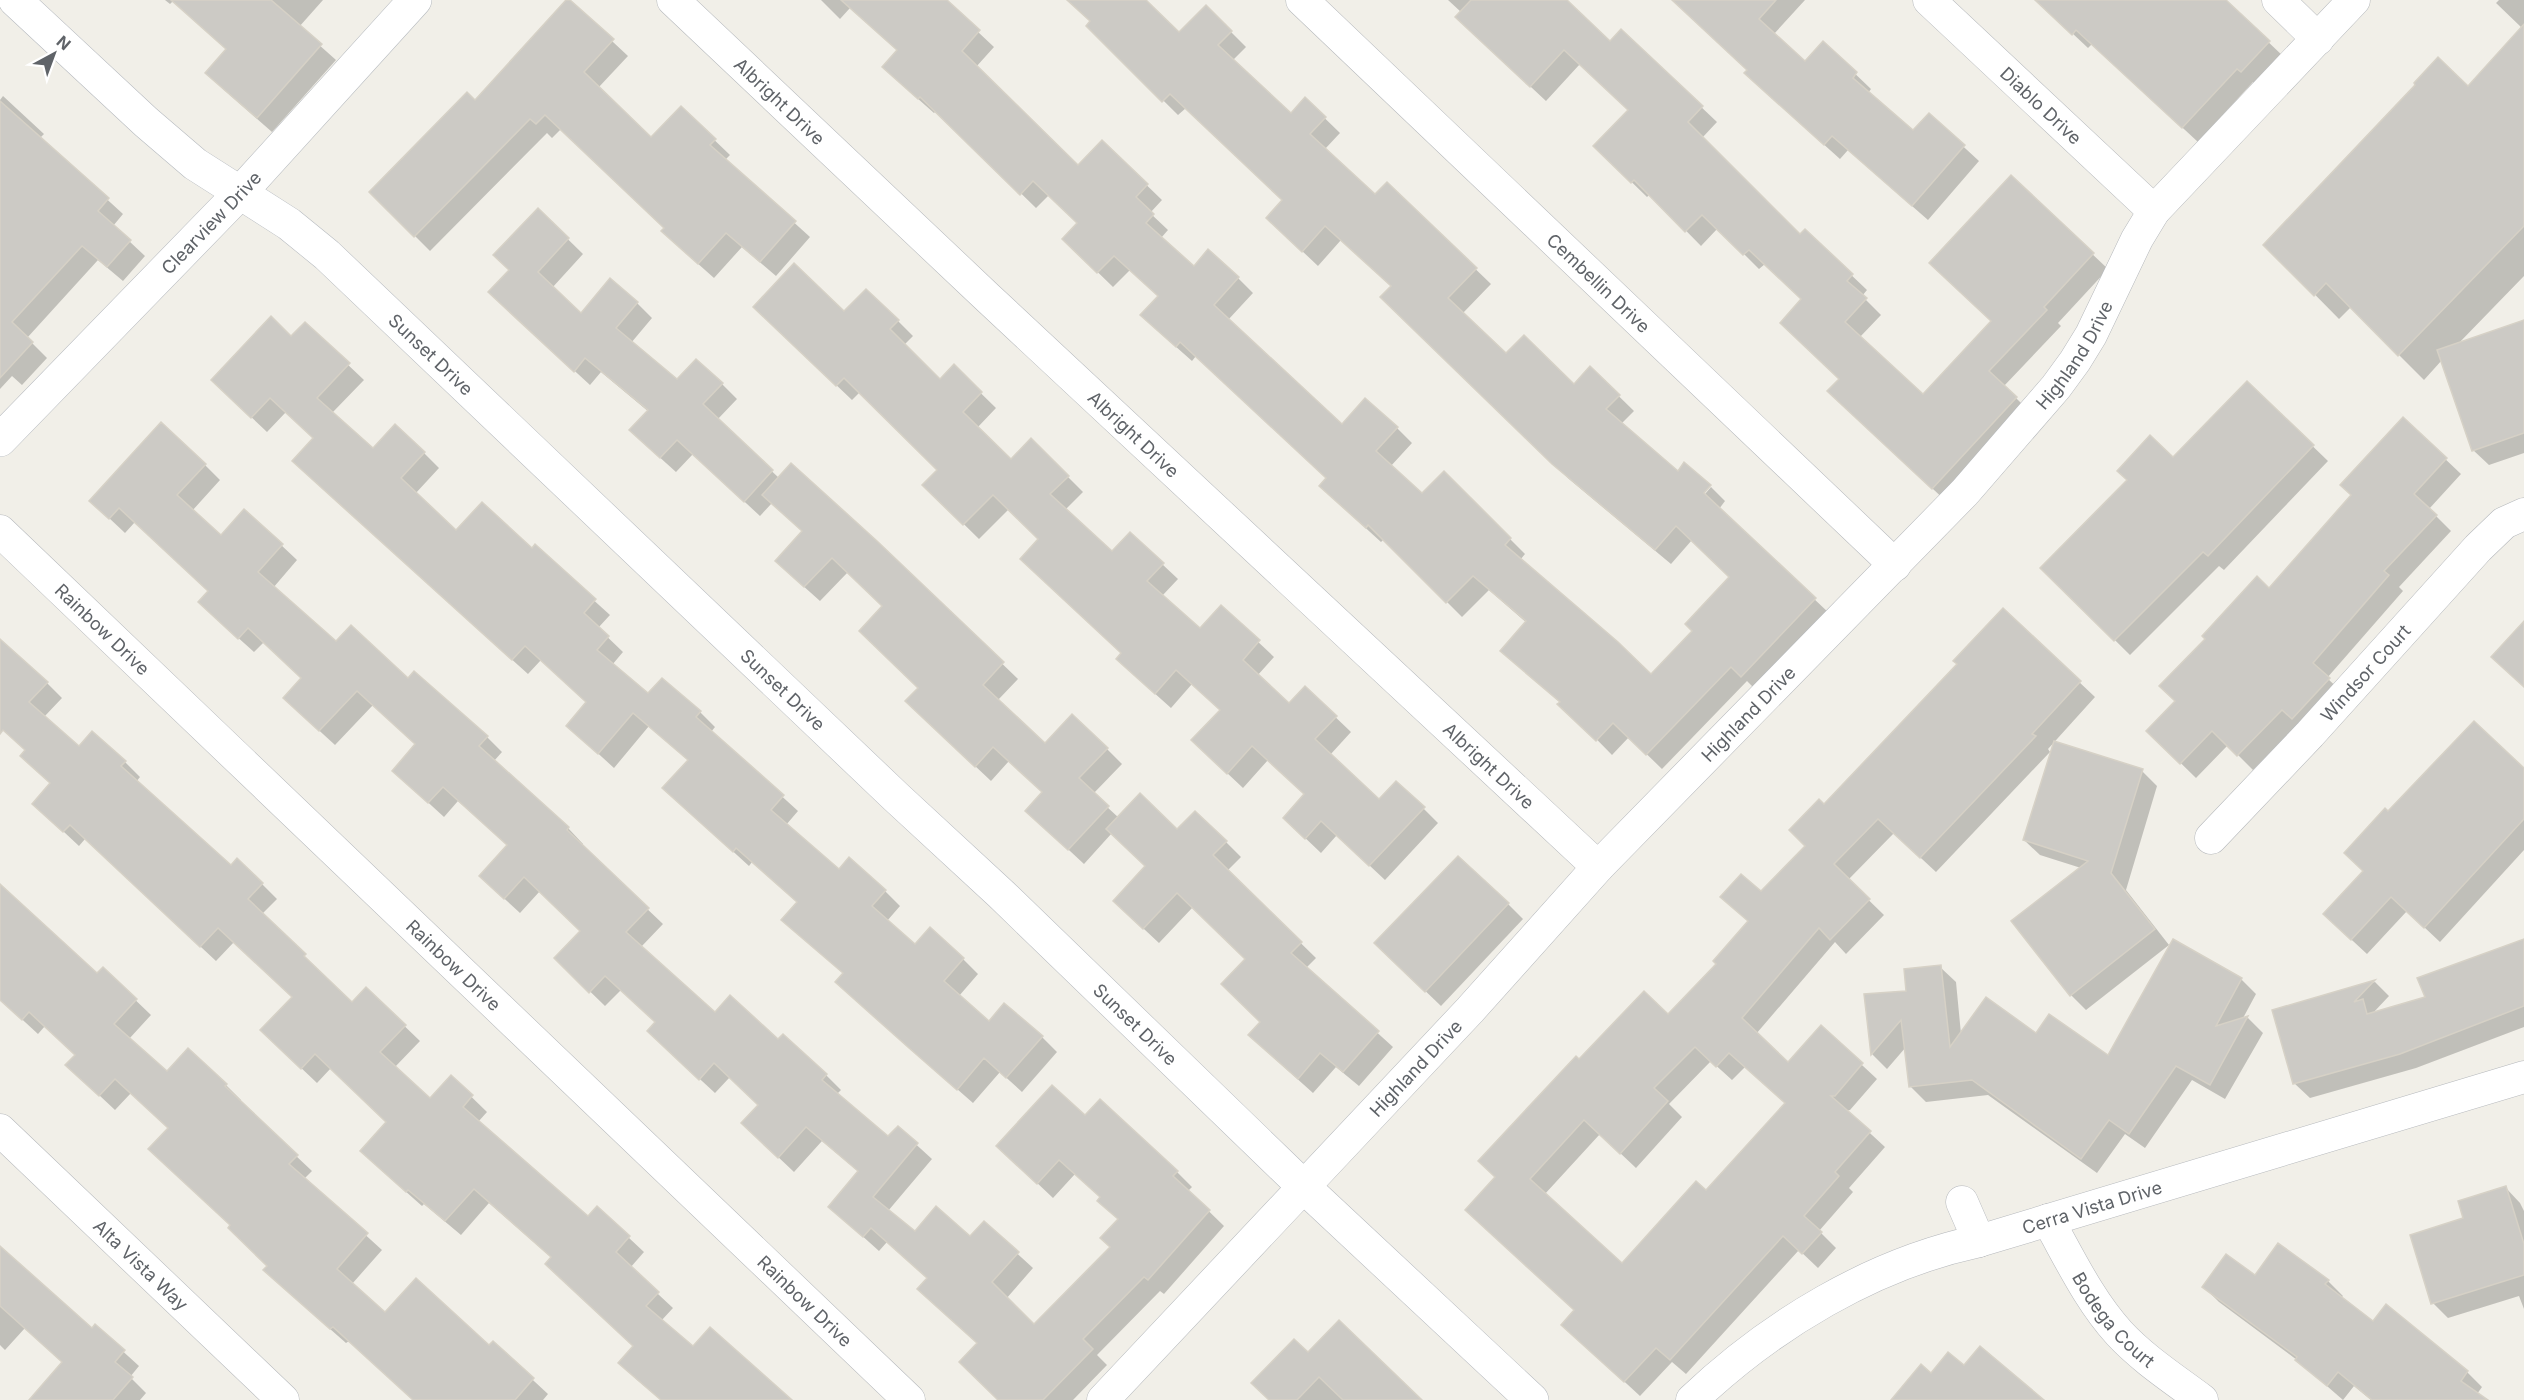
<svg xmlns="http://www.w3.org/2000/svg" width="2524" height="1400" viewBox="0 0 2524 1400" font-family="Inter,sans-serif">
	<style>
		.shadow { fill: #0003; fill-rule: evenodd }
		.building { fill: #cccac5; stroke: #d6d1c6; stroke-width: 1.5; fill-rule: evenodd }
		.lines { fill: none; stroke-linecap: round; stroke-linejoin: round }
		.street-casing { stroke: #b5b8bc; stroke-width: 33 }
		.secondary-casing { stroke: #b6babf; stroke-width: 34 }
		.street { stroke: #fff; stroke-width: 32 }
		.secondary { stroke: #fff; stroke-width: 33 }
		.labels { text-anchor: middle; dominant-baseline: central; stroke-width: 4.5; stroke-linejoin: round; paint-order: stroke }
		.street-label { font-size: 18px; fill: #5f6368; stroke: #fff }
	</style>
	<rect width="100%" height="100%" fill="#f1efe8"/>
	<g class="shadow">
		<polygon points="165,0 323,0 299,27 336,60 272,132 222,88 228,50 173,1 170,4"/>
		<polygon points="568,0 628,56 598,88 651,139 681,108 730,155 725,160 810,237 776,276 742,247 714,278 678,246 665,229 561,129 552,138 547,133 430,251 371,192 475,102"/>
		<polygon points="821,0 944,0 994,47 976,67 1078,167 1102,142 1162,200 1150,213 1168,230 1161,238 1194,268 1238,278 1253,293 1228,320 1342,426 1397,428 1412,443 1390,467 1422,495 1444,473 1525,554 1520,560 1651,676 1694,631 1731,578 1692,540 1671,564 1569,479 1383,297 1392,287 1341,240 1318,266 1283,233 1284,201 1186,108 1178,115 1088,26 1091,22 1067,0 1144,0 1179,34 1206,7 1246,47 1233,60 1291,115 1305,99 1340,133 1325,149 1375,197 1387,184 1491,284 1463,313 1506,355 1574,386 1590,368 1634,411 1621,424 1700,500 1711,487 1725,501 1719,509 1830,614 1757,691 1747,681 1662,769 1629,737 1612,755 1561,703 1517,665 1527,623 1489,590 1462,617 1384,539 1381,542 1336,501 1327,478 1196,356 1192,361 1157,330 1159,296 1130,270 1113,287 1079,254 1079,223 1049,195 1036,208 936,111 934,113 899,82 898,51 850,8 840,19"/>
		<polygon points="1448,0 1565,0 1610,43 1621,31 1717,122 1702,138 1800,236 1805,231 1867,290 1862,296 1881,315 1860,337 1924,396 1992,321 2011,177 2108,269 2058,323 2061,326 2004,386 2031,413 1948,503 1844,406 1841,379 1803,300 1765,264 1759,269 1718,228 1701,246 1650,194 1647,197 1610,161 1630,110 1580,64 1546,101 1472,32 1461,12"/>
		<polygon points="1673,0 1805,0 1774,34 1805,63 1823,43 1871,89 1868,93 1913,132 1929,115 1979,161 1928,220 1848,150 1840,159 1761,88 1748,71"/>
		<polygon points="2037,0 2224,0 2284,57 2257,86 2253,82 2198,142 2092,44 2088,48"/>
		<polygon points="2499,0 2524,0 2524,276 2458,344 2524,321 2524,453 2489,465 2473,450 2442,360 2424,380 2351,307 2339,319 2265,244 2469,88 2522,28 2496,3"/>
		<polygon points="3,96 44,134 40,138 123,214 113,226 145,256 123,281 98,260 27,338 47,358 22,385 12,376 0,389 0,100"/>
		<polygon points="538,210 583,254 552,288 581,315 610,280 637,303 652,318 631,343 677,381 722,384 737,399 717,420 779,478 876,542 1018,679 998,700 1045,745 1107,749 1122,764 1093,794 1119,818 1226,842 1241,857 1227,871 1316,958 1306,968 1393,1047 1359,1086 1336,1067 1313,1093 1265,1050 1250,1035 1262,1022 1247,960 1193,907 1159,943 1130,916 1147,867 1112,833 1084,864 1043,826 1044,793 1009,761 991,781 922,716 920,688 884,606 848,572 820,601 792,576 803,532 772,503 760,516 693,454 676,472 646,445 649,412 601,372 590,385 505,307 511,270"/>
		<polygon points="845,313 898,321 913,336 904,345 940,381 954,367 996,408 977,428 1011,461 1031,440 1083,492 1065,510 1112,553 1162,564 1178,579 1162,596 1200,630 1221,607 1274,657 1257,676 1289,705 1305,688 1351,732 1330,755 1379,801 1423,808 1438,823 1385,880 1337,835 1321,853 1300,833 1306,795 1268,760 1243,788 1208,755 1221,711 1192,684 1171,708 1133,674 1122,654 1040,539 1009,509 979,539 924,485 939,470 860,392 852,400 770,322"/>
		<polygon points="305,324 364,380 332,413 373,450 424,453 439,468 415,494 456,532 532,550 535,547 610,615 598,628 623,652 612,665 649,695 662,680 700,712 715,727 711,732 798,811 786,825 839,871 885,891 900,906 887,921 915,946 930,930 963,959 978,974 959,996 989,1023 1042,1037 1057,1052 1022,1092 1000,1072 973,1103 852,997 844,974 783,920 798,903 752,862 749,866 680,803 689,761 649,726 614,768 568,726 587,703 541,660 528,674 309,476 315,439 286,412 267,432 228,395"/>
		<polygon points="2247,383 2328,461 2224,570 2219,566 2130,655 2042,568 2173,459"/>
		<polygon points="2403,419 2461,474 2429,509 2451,531 2399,587 2403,591 2327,678 2344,694 2308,733 2298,724 2253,770 2228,745 2196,778 2148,731 2177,701 2269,590 2352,495"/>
		<polygon points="205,465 220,480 192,511 221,537 245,511 297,560 273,588 336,643 408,680 414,673 487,737 502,752 494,761 568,828 583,844 581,846 663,924 641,947 715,1014 778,1042 826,1075 841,1090 837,1094 889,1138 898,1128 932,1159 888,1211 915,1233 970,1239 984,1223 1033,1268 1006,1299 1034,1326 1111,1247 1119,1220 1099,1201 1102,1198 1075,1174 1053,1198 998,1146 1085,1117 1177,1172 1192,1187 1188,1191 1224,1226 1164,1294 1160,1291 1097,1355 1107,1365 1073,1400 1000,1400 979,1344 928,1279 887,1242 879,1251 830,1207 859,1172 822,1141 794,1172 758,1138 760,1105 730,1077 715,1093 664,1046 656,1022 621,990 605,1006 571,973 582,931 540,891 520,913 496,891 508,845 458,801 444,817 409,785 416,745 373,705 335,745 300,713 303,679 264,642 254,652 215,617 209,592 135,522 125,533 91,501"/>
		<path d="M 2003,610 L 2095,697 L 2048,749 L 2050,752 L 1936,872 L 1894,833 L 1848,880 L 1884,915 L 1846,954 L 1835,942 L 1756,1034 L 1788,1064 L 1821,1027 L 1877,1079 L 1850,1110 L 1846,1111 L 1885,1147 L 1849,1188 L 1853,1192 L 1819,1231 L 1836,1248 L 1818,1268 L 1799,1250 L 1686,1374 L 1672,1362 L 1640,1396 L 1563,1325 L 1575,1311 L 1496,1178 L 1579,1061 L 1668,1016 L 1718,964 L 1749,922 L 1761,893 L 1807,846 L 1824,806 L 1959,665 ZM 1711,1061 L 1732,1080 L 1745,1067 L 1786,1104 L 1707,1192 L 1622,1266 L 1544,1195 L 1600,1134 L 1636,1168 L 1682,1117 L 1669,1104 Z"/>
		<polygon points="0,655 47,683 62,698 44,717 79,748 125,762 140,777 136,782 231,867 262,884 277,899 262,914 352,1004 366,989 420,1041 394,1068 430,1100 451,1077 487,1112 478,1122 588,1218 597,1208 644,1252 630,1268 673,1308 661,1321 693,1348 790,1400 661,1400 635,1378 634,1346 552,1258 489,1203 461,1235 424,1204 422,1206 377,1166 388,1122 331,1068 317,1083 277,1045 293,997 234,942 216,961 85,839 79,846 49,818 51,783 27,751 0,727"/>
		<polygon points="2142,771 2157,786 2126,890 2169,945 2086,1010 2071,995 2081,868 2040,855 2024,840"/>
		<polygon points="2524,771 2524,850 2440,942 2407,911 2367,954 2340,929 2388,813"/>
		<polygon points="0,884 98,975 103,969 151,1015 129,1039 167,1073 226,1085 241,1100 239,1102 312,1171 304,1179 382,1250 352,1284 386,1314 489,1347 493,1343 548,1394 543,1400 414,1400 349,1341 346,1343 280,1285 269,1266 232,1226 169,1129 131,1093 115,1110 83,1080 76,1055 45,1026 38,1034 0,999"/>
		<polygon points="1508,904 1523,919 1441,1006 1391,958"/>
		<polygon points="1940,967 1956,982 1961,1034 2036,1035 2108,1057 2241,979 2256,994 2242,1020 2248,1018 2263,1033 2225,1099 2192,1080 2145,1148 2125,1134 2097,1173 1988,1095 1926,1102 1911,1087 1906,1047 1887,1069 1872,1054 1866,996 1908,992"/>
		<polygon points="2524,977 2524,1027 2416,1068 2310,1098 2294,1083 2274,1011 2375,982 2389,996 2373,1013"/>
		<polygon points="2505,1187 2520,1203 2524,1211 2524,1309 2519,1296 2448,1318 2433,1303 2465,1219"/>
		<polygon points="0,1248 92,1330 95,1326 139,1366 130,1377 146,1393 140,1400 50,1400 63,1363 25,1328 5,1350 0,1345"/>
		<polygon points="2255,1277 2328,1281 2343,1296 2341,1298 2373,1324 2467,1372 2482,1387 2477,1394 2485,1400 2371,1400 2354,1386 2343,1400 2297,1360 2219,1302 2204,1287"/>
		<polygon points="1309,1354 1421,1400 1270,1400"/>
	</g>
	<g class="building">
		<polygon points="171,0 271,0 322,44 257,118 205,73 226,49"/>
		<polygon points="566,0 570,0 614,39 584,72 651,137 681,106 716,139 710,145 796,221 760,262 726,233 698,264 661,231 664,228 545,115 536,124 530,119 414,237 369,192 467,92 475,100"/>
		<polygon points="841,0 947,0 980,30 962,51 1078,165 1102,140 1148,184 1136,197 1154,214 1146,223 1194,266 1208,249 1239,277 1214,305 1342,424 1365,398 1398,427 1376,451 1422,493 1444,471 1511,538 1505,545 1618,642 1651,674 1692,631 1685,624 1729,577 1676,526 1655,550 1552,464 1380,297 1391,286 1325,226 1302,252 1266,218 1282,200 1170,94 1162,102 1086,26 1090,21 1067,0 1146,0 1179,32 1206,5 1232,31 1218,45 1291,113 1305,97 1326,117 1310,134 1375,194 1387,182 1477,268 1448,298 1506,353 1524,335 1574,384 1590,366 1620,395 1606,409 1678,471 1684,462 1711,485 1704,493 1816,598 1741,677 1731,667 1646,755 1613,723 1596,741 1557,704 1560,702 1500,651 1526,621 1473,576 1446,603 1368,525 1366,528 1319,486 1326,478 1180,342 1176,347 1140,315 1158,296 1114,256 1097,273 1062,239 1077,223 1033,181 1020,195 920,97 918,99 882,67 897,50"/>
		<polygon points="1471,0 1567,0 1610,41 1621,29 1703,106 1688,122 1800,234 1805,229 1853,274 1847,281 1867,298 1845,322 1923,394 1991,321 1929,263 2011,175 2094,253 2044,307 2047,310 1989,371 2017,397 1932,489 1827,391 1839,379 1780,323 1801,299 1749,250 1743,255 1702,215 1685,232 1634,180 1631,183 1593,146 1628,110 1564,50 1530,87 1455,17"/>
		<polygon points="1672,0 1776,0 1759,19 1805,61 1823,41 1857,72 1853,78 1913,130 1929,113 1965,145 1912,206 1832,136 1824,145 1744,73 1747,70"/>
		<polygon points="2035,0 2226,0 2270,41 2241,72 2237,69 2182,128 2076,30 2072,35"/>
		<polygon points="2524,24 2524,226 2398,356 2326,283 2314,296 2263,245 2415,85 2414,83 2438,57 2468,86"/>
		<polygon points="0,101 109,198 98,211 131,240 107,267 82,246 12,322 33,342 0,378"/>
		<polygon points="538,208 569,238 538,272 581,313 610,278 638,302 616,328 677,379 696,359 723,383 703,404 773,470 744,502 677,440 660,458 629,430 648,410 585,358 574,372 488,292 509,270 493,255"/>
		<polygon points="794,263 844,311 866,289 899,320 890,329 940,379 954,364 982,392 963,412 1011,459 1031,438 1069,476 1050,494 1112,551 1130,532 1164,563 1147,581 1200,628 1221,605 1260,640 1243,660 1289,703 1305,686 1337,716 1315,739 1379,799 1396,781 1425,807 1369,866 1321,821 1305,839 1283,818 1304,794 1252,746 1227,774 1191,740 1220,710 1176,670 1155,694 1116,659 1121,653 1020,559 1038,539 993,495 963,525 922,485 937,470 844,378 836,386 753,307"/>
		<polygon points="271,316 291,336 305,322 350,363 317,398 373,448 395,424 425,452 401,478 456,530 482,502 532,548 535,544 596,599 584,613 609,636 597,650 648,693 662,678 701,711 696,717 784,795 771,810 839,869 849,857 886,890 872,906 915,944 930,927 964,958 944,981 989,1021 1004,1003 1043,1036 1006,1078 984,1058 957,1090 909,1048 835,982 843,973 781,920 797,902 736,848 733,852 662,788 688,760 633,713 598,754 566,726 586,702 525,646 512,660 292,461 313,438 270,398 251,418 211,380"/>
		<polygon points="2524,320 2524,433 2472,451 2437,350"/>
		<polygon points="2247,381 2314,445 2208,556 2203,552 2114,641 2040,568 2127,480 2117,471 2150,435 2173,457"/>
		<polygon points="2403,417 2447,458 2414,494 2437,515 2384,571 2389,575 2313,663 2330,678 2292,719 2282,710 2237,756 2212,731 2180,764 2146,731 2175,701 2159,686 2205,639 2202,636 2257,576 2269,588 2351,495 2340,485"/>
		<polygon points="161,422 206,464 177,495 221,535 244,509 283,544 258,572 336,641 351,625 408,678 414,671 488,736 479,746 569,827 567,830 649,908 626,932 715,1012 730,995 778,1039 783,1034 827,1074 822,1080 888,1136 898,1126 918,1143 873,1197 915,1231 936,1206 970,1236 984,1221 1019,1252 992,1282 1034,1324 1110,1247 1100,1238 1118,1219 1097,1201 1100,1197 1059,1160 1037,1184 996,1146 1052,1085 1085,1115 1100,1099 1178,1171 1173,1176 1210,1210 1148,1280 1144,1277 1083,1339 1093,1349 1043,1400 998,1400 959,1362 977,1343 917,1289 927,1278 871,1228 863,1237 828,1207 858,1171 806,1127 778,1158 741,1123 758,1105 714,1063 699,1080 647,1031 655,1022 605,976 589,993 554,958 580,931 524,877 504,899 479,876 507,845 443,787 428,803 392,771 415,744 357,691 319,731 283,698 301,678 248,628 238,639 198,602 208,591 119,508 109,519 89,501"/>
		<polygon points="791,463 877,541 1004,662 983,685 1045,743 1072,714 1108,748 1079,778 1109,806 1068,850 1025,811 1042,792 993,747 975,767 905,701 918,688 859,631 882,606 832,558 804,587 775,561 802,531 762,495"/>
		<path d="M 2003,608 L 2081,681 L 2032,734 L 2036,736 L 1920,858 L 1878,819 L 1834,864 L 1870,899 L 1830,940 L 1819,928 L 1742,1018 L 1788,1062 L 1821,1025 L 1863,1063 L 1835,1096 L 1831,1096 L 1871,1131 L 1835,1172 L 1839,1176 L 1804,1216 L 1822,1232 L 1802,1254 L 1783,1236 L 1670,1360 L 1656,1348 L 1624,1382 L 1561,1325 L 1574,1310 L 1465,1210 L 1495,1177 L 1478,1161 L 1576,1056 L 1579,1059 L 1644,991 L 1668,1014 L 1716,964 L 1713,961 L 1748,921 L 1720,897 L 1741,874 L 1761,891 L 1805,846 L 1789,830 L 1819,799 L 1824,804 L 1957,664 L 1953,661 ZM 1695,1047 L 1716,1067 L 1729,1053 L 1785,1103 L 1706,1190 L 1696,1181 L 1622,1263 L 1530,1179 L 1584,1120 L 1620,1154 L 1668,1101 L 1654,1088 Z"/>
		<polygon points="2524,621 2524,687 2491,657"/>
		<polygon points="0,639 48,682 29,702 79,746 92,731 126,761 121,766 231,865 237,858 263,883 248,899 306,954 304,956 352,1002 366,987 406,1025 380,1052 430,1098 451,1075 473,1095 463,1107 588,1216 597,1206 630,1236 616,1252 659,1292 646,1306 693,1346 710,1327 792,1400 661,1400 618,1363 633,1346 545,1264 551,1257 474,1189 445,1221 408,1190 406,1192 360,1151 386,1122 315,1054 301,1069 260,1030 292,997 218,928 200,947 70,825 63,832 32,804 50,783 20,756 25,750 3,730 0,734"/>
		<polygon points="2474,721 2524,768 2524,819 2424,928 2391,897 2351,940 2323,914 2363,871 2344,853 2385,808 2388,811"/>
		<polygon points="2054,741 2143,769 2111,873 2155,929 2070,996 2011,921 2088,861 2023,840"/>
		<polygon points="1140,793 1177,829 1195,811 1227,841 1213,855 1302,942 1291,953 1379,1031 1343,1072 1320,1053 1298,1079 1248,1035 1260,1022 1221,984 1245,959 1177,893 1143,929 1113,901 1145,866 1106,829"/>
		<polygon points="1458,856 1509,903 1425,992 1374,943"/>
		<polygon points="0,884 97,973 103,967 137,999 114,1024 167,1071 188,1048 227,1084 225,1086 298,1155 289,1164 368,1233 337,1269 385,1312 416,1278 489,1345 493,1341 534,1378 515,1400 413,1400 333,1327 330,1329 263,1270 267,1266 228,1228 230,1225 148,1149 168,1128 115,1079 99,1096 65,1065 75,1055 29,1012 22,1020 0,1000"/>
		<polygon points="2173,939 2242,978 2216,1026 2248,1016 2210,1085 2176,1066 2129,1134 2109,1120 2081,1159 1972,1080 1909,1087 1901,1020 1871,1055 1864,994 1906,991 1904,969 1941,965 1950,1047 1986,997 2036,1033 2049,1014 2108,1055"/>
		<polygon points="2524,939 2524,1006 2400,1054 2293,1084 2272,1010 2375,980 2354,1002 2363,999 2367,1014 2425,997 2417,978"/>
		<polygon points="2506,1186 2524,1244 2524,1275 2431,1304 2410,1235 2463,1218 2458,1201"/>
		<polygon points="2278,1243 2329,1280 2325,1284 2373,1321 2386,1304 2468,1371 2461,1381 2488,1400 2372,1400 2338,1372 2327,1386 2295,1360 2297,1357 2202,1287 2226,1254 2255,1275"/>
		<polygon points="0,1246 92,1328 95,1324 125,1350 115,1362 133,1377 113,1400 29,1400 62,1362 0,1306"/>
		<polygon points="1339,1320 1422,1400 1343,1400 1319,1377 1297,1400 1269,1400 1251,1383 1294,1339 1308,1352"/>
		<polygon points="1980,1346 2044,1400 1891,1400 1921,1364 1931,1373 1948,1352 1964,1365"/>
	</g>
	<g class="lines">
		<defs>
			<g id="street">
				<path id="s1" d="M 673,0 L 987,297 L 1598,867"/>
				<path id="s2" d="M 1302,0 L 1895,565"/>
				<path id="s3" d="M 1929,0 L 2154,211"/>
				<polyline points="2278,0 2318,39"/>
				<path id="s4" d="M 0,531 L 909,1400"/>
				<path id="s5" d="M 2211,838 L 2310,734 L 2478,548 L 2504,523 L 2524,514"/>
				<path id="s6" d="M 0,1130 L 283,1400"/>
				<polyline points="1962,1202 1979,1241"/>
				<path id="s7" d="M 2048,1220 C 2070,1259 2089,1300 2119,1333 C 2143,1359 2174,1379 2202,1400"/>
				<path id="s8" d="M 1103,1400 L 1470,1010 L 1598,867 L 1965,492 L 2056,387 L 2075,361 L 2091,335 L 2137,239 L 2154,211 L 2354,0"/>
				<path id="s9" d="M 1692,1400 C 1771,1325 1872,1264 1979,1241 L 2524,1077"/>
			</g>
			<g id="secondary">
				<path id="s10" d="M 15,0 L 146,122 L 195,164 L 289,224 L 327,255 L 896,797 L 1001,894 L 1304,1187 L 1532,1400"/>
				<path id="s11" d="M 0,440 L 239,194 L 415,0"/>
			</g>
		</defs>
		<use href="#street" class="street-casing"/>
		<use href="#secondary" class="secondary-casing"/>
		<use href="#street" class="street"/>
		<use href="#secondary" class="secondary"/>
	</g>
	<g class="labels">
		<g class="street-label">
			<text stroke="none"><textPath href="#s1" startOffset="147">Albright Drive</textPath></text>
			<text stroke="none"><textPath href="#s3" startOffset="154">Diablo Drive</textPath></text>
			<text stroke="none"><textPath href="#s11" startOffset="303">Clearview Drive</textPath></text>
			<text stroke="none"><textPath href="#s2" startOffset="410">Cembellin Drive</textPath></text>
			<text stroke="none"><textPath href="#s8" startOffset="1428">Highland Drive</textPath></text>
			<text stroke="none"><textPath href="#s10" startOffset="548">Sunset Drive</textPath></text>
			<text stroke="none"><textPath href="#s1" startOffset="633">Albright Drive</textPath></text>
			<text stroke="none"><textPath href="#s4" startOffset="142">Rainbow Drive</textPath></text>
			<text stroke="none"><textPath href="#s5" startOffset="226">Windsor Court</textPath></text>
			<text stroke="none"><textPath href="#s10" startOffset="1034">Sunset Drive</textPath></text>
			<text stroke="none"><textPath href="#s8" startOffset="942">Highland Drive</textPath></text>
			<text stroke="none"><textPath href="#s1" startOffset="1119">Albright Drive</textPath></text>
			<text stroke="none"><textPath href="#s4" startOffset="628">Rainbow Drive</textPath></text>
			<text stroke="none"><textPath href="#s10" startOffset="1520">Sunset Drive</textPath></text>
			<text stroke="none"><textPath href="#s8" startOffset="456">Highland Drive</textPath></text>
			<text stroke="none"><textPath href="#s9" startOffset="450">Cerra Vista Drive</textPath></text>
			<text stroke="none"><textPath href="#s6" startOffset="195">Alta Vista Way</textPath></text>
			<text stroke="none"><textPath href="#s4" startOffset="1114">Rainbow Drive</textPath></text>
			<text stroke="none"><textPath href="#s7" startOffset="120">Bodega Court</textPath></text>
		</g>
	</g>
	<g transform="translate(54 54) rotate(41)" stroke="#ffffff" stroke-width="4.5" paint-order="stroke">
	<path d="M0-4.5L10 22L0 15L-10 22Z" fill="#5f6368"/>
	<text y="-9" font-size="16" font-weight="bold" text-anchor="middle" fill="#5f6368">N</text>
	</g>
</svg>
